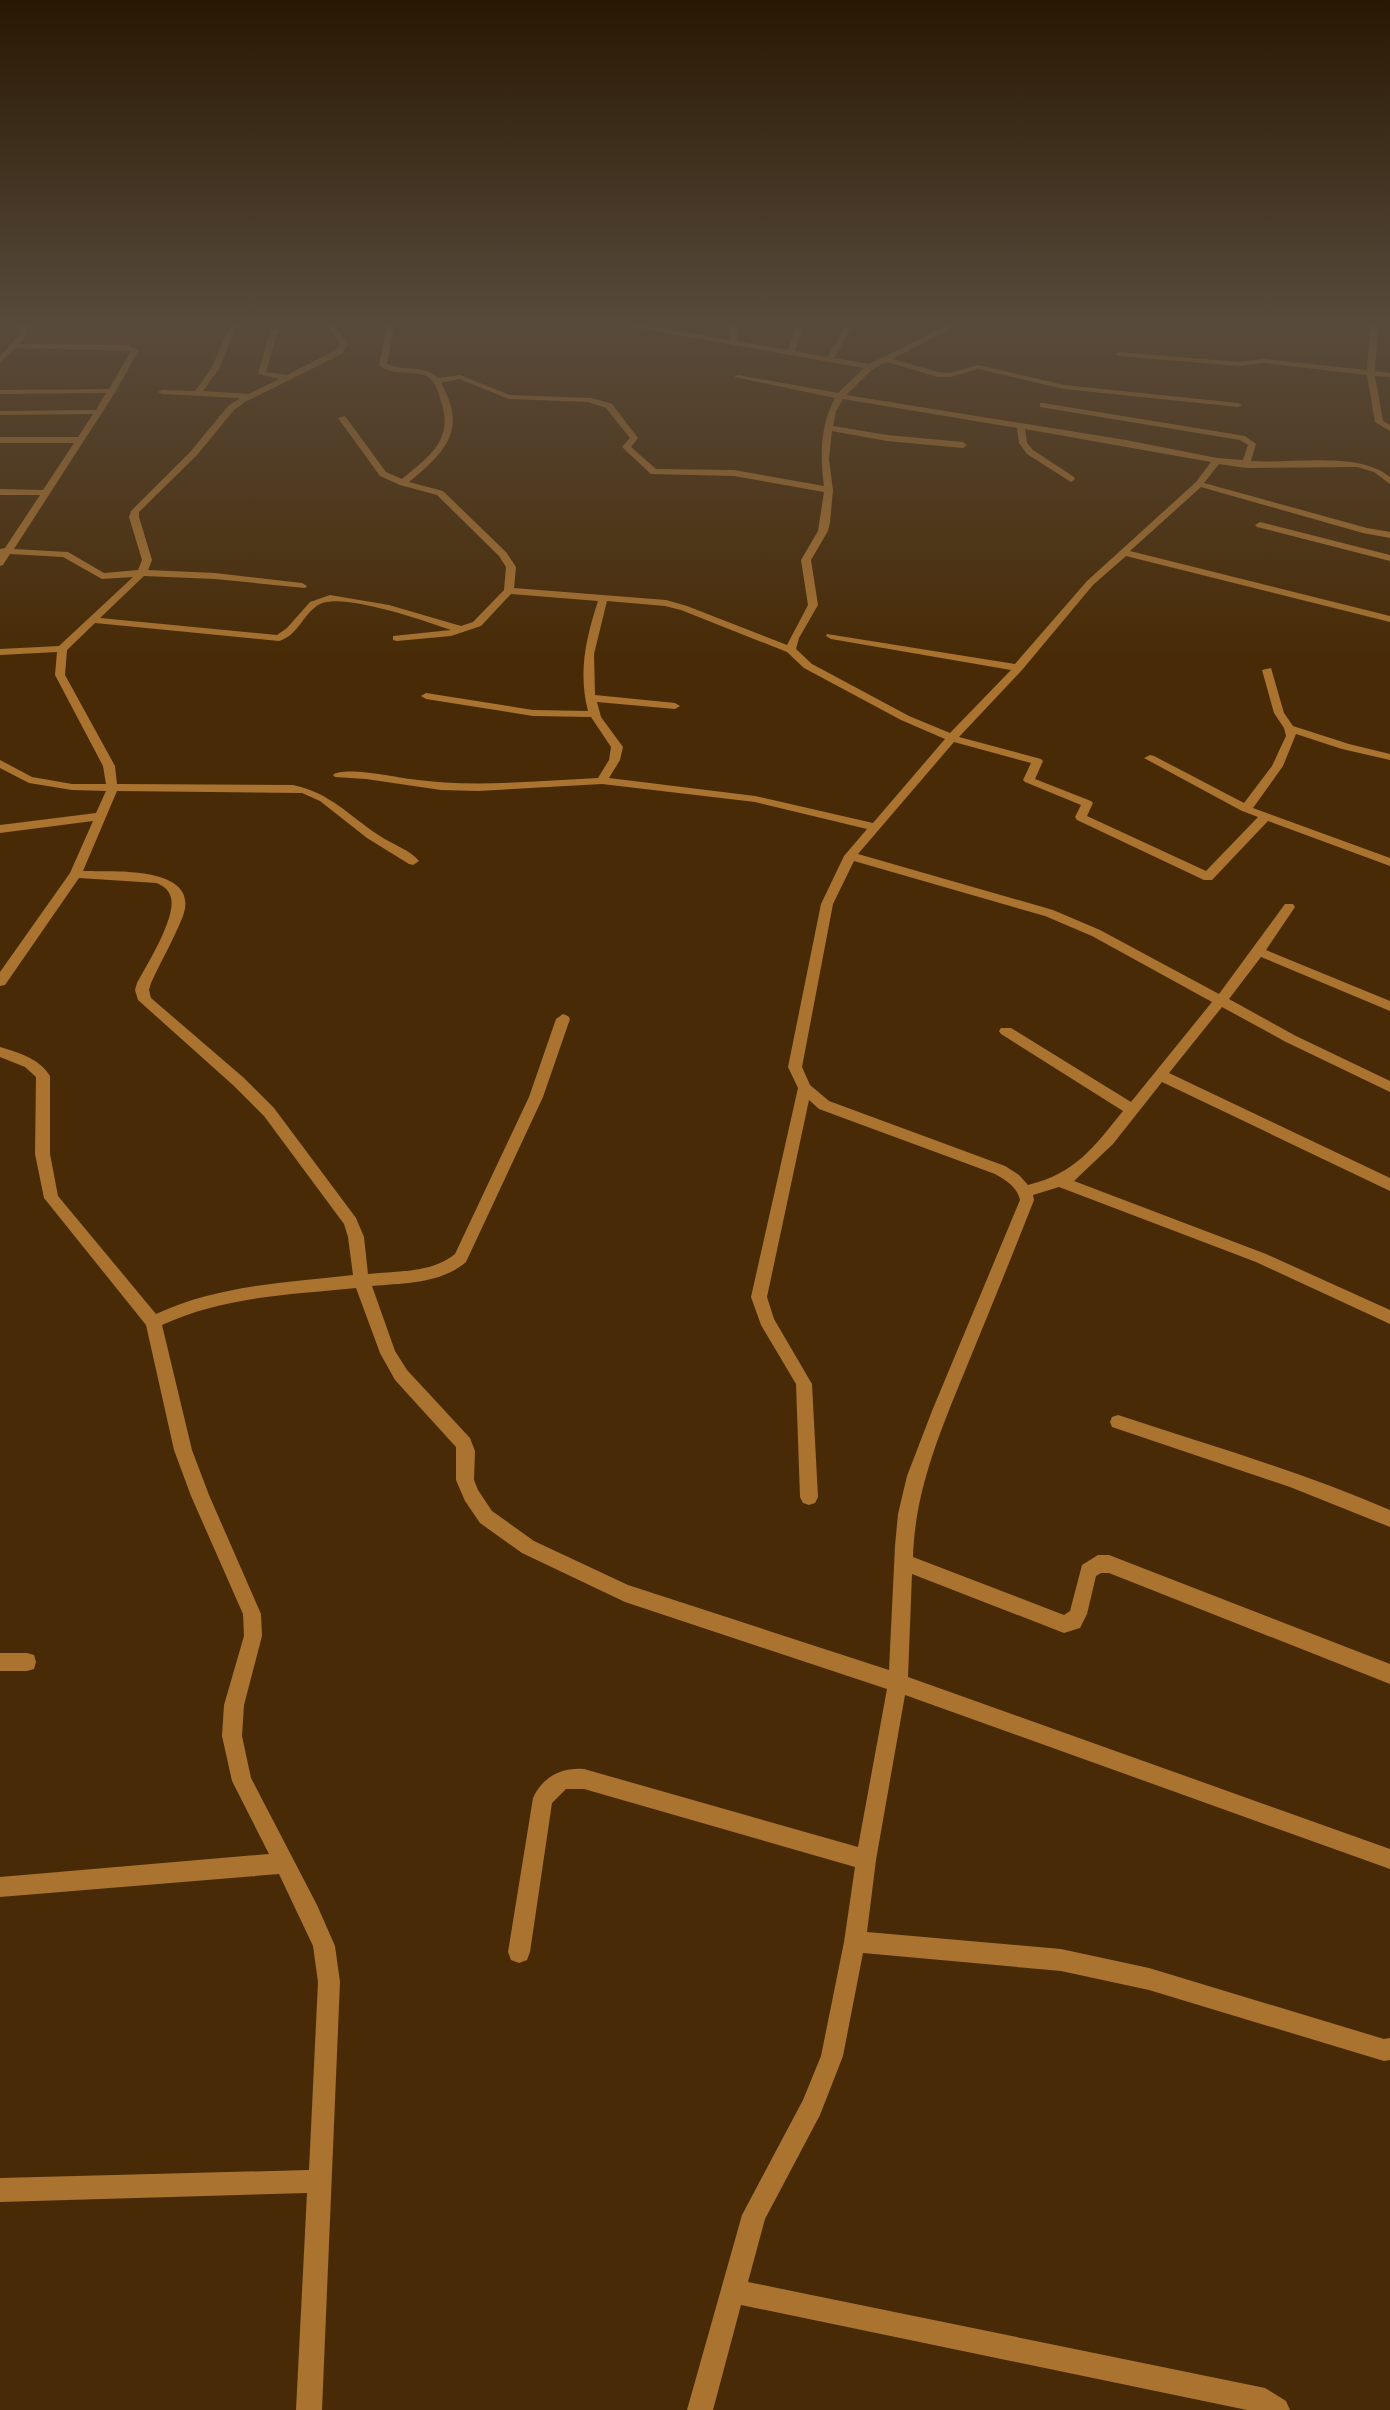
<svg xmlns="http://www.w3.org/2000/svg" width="1390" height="2410" viewBox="0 0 1390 2410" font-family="Roboto,sans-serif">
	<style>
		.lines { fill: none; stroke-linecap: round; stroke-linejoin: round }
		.minor { fill: #aa732f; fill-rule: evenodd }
	</style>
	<rect width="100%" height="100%" fill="#482b06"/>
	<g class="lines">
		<g class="minor">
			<path d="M 19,321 L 26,321 L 27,323 L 59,321 L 27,328 L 28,334 L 19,344 L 127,345 L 139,350 L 116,391 L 14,549 L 68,552 L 104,573 L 138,570 L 142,560 L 129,517 L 131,511 L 191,451 L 228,406 L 240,398 L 162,394 L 158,392 L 162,390 L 195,391 L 211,369 L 232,321 L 239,321 L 219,369 L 203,391 L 249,394 L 279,379 L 258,374 L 271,328 L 278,330 L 266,372 L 287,375 L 336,350 L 340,344 L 325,321 L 331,321 L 348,344 L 342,354 L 245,402 L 234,410 L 197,455 L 139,512 L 139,517 L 152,560 L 148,570 L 215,573 L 302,583 L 307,586 L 305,588 L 215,579 L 144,576 L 100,618 L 277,635 L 287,628 L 310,602 L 330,595 L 389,605 L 461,626 L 473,622 L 504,590 L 506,567 L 499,556 L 437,495 L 400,485 L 380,476 L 338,418 L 345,416 L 386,472 L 402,479 C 431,455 455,439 440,398 C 438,389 433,378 424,375 C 409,370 392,376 379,365 L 388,321 L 395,321 L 387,364 C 403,372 425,364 438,378 L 460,375 L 510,395 L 592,398 L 612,404 L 638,438 L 631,447 L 656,469 L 734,470 L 824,486 C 820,456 820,426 835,398 L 734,377 L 738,375 L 838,393 L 864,368 L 609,323 L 606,321 L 619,321 L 729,340 L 731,321 L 738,321 L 737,341 L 788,350 L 798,321 L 805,321 L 795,351 L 827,357 L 849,321 L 855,321 L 834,358 L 869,364 L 956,321 L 964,321 L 893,359 L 938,372 L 950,373 L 978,365 L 1064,385 L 1238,403 L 1242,405 L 1238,407 L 1064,389 L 978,369 L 950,377 L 938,377 L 887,362 L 873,369 L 846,395 L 1126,440 L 1217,458 L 1243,460 L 1248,445 L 1240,440 L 1040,407 L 1040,403 L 1043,403 L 1245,436 L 1256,444 L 1251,461 C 1291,464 1359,451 1390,477 L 1390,484 L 1374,472 L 1357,467 L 1246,468 L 1219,464 L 1204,483 L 1367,528 L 1390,532 L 1390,538 L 1363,533 L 1201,487 L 1130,551 L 1390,616 L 1390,622 L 1126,556 L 1093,585 L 1022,670 L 959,737 L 1041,759 L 1043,761 L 1035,779 L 1091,801 L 1093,803 L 1087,816 L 1206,871 L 1258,817 L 1242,811 L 1144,758 L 1150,755 L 1154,756 L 1244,803 L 1272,766 L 1286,736 L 1284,728 L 1274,713 L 1262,670 L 1271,668 L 1284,713 L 1293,726 L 1349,744 L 1390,754 L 1390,760 L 1342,749 L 1296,734 L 1283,766 L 1253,808 L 1390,858 L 1390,866 L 1268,821 L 1212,880 L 1204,880 L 1077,820 L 1075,817 L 1081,805 L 1025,782 L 1023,780 L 1031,763 L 954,742 L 858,854 L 1053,910 L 1100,930 L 1219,994 L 1285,904 L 1293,904 L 1295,907 L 1266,950 L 1390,1001 L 1390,1011 L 1261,957 L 1229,999 L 1296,1036 L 1390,1081 L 1390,1092 L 1286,1042 L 1222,1007 L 1169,1073 L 1390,1178 L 1390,1191 L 1162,1082 L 1113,1144 L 1074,1181 L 1266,1254 L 1390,1310 L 1390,1324 L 1256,1262 L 1059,1187 L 1033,1195 L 1034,1200 C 1013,1254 991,1307 969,1361 C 943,1425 915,1487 913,1557 L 1064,1615 L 1070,1611 L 1082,1565 L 1098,1555 L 1109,1555 L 1390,1664 L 1390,1684 L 1109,1573 L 1101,1573 L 1096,1576 L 1087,1614 L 1080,1628 L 1064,1633 L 912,1574 L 908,1677 L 1390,1849 L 1390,1869 L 905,1695 L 876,1860 L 867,1932 L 1061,1949 L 1149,1968 L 1384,2039 L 1390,2038 L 1390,2060 L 1384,2061 L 1149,1990 L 1061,1971 L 863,1953 L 843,2056 L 820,2115 L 765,2219 L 748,2282 L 1265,2388 L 1286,2401 L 1290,2410 L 1247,2410 L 741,2305 L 713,2410 L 687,2410 L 742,2215 L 803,2100 L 821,2056 L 844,1942 L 855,1867 L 584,1789 L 566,1789 L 552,1803 L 530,1952 L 527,1960 L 519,1963 L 511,1960 L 508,1952 L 533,1798 C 542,1777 562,1767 584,1769 L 858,1847 L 887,1689 L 625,1602 L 522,1553 L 480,1523 L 465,1501 L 456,1480 L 456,1447 L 395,1380 L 380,1353 L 356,1288 C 288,1295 226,1296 162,1325 L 192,1450 L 209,1495 L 261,1614 L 262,1636 L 244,1705 L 242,1736 L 251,1778 L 317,1905 L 335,1946 L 340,1982 L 322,2410 L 296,2410 L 307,2193 L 0,2202 L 0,2178 L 309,2170 L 318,1982 L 313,1946 L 279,1874 L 0,1897 L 0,1877 L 269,1854 L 232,1781 L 222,1736 L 224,1705 L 244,1636 L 243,1614 L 191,1496 L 174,1450 L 146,1325 L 44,1198 L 35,1154 L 36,1077 L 25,1067 L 0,1057 L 0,1047 C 19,1053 39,1058 50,1076 L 50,1154 L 58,1196 L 156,1314 C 219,1285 284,1283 353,1275 L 348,1237 L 344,1224 L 264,1116 L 234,1086 L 138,1000 L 135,990 L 137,983 C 147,964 179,914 170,895 C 168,889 162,885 156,883 L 79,878 L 5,985 L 0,986 L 0,972 L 70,873 L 93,821 L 0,833 L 0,825 L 96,813 L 106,791 L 72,790 L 29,783 L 0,768 L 0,760 L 32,777 L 72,784 L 106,784 L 103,766 L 55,675 L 57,652 L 0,655 L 0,649 L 59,646 L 133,577 L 102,579 L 63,557 L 10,554 L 3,565 L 0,566 L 0,549 L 5,548 L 40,495 L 0,495 L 0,489 L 43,490 L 74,443 L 0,443 L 0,437 L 78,437 L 93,414 L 0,415 L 0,411 L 96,410 L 106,393 L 0,394 L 0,390 L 109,389 L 131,351 L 15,348 L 0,363 L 0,356 L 20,334 ZM 459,379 L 509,399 L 588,402 L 606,408 L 630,438 L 622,447 L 651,474 L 734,476 L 824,492 L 818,531 L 801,560 L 808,605 L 787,645 L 687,606 L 666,600 L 514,588 L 516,567 L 506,552 L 443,491 L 409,482 C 445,452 468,430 441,383 ZM 843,399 L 1017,428 L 1019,443 L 1027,454 L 1071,482 L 1075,479 L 1074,477 L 1033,450 L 1027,443 L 1025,429 L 1211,462 L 1196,482 L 1087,581 L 1015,664 L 827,634 L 826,636 L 831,639 L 1011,670 L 950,733 L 909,716 L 812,664 L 796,649 L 799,638 L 818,605 L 811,560 L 828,531 L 830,522 L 833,490 L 829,459 L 832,431 L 887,441 L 963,448 L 967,445 L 963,442 L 887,435 L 833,426 L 836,411 ZM 511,594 L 598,601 C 586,638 578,672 588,711 L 533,710 L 426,693 L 421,696 L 426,699 L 533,716 L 591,717 L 611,747 L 609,760 L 598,778 C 535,781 473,788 410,779 C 394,777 344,766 333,775 L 335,777 L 366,779 L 441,790 L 478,791 L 602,784 L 755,802 L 867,829 L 844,856 L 821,904 L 788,1067 L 798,1088 L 751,1297 L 761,1325 L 796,1384 L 800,1497 L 803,1503 L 809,1505 L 815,1503 L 818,1497 L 812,1384 L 774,1319 L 767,1297 L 809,1100 L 819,1109 L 995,1174 C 1006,1180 1017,1187 1020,1200 L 932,1411 L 907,1476 L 898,1514 L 895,1546 L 889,1670 L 628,1585 L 534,1541 L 492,1511 L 478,1490 L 474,1480 L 475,1451 L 470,1438 L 407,1370 L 395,1351 L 372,1286 C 404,1283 440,1284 466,1262 L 543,1097 L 570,1019 L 568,1016 L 563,1014 L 556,1019 L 529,1097 L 455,1254 C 432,1273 397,1271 368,1274 L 364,1237 L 356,1218 L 274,1108 L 244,1078 L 151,998 L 149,990 L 151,983 C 161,961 174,939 183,916 C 201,865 112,872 83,871 L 117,791 L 302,793 L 320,801 L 367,838 L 409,864 L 413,865 L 419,861 C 410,850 392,844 380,836 C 349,816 331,793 293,785 L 117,784 L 115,766 L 65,675 L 67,650 L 95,623 L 279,641 C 299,635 303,613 320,604 C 342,592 426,621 451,630 L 393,636 L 393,640 L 397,641 L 451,636 L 481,626 ZM 607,601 L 665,606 L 681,610 L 787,652 L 804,668 L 901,720 L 945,739 L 873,823 L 755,796 L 609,778 L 620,760 L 623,747 L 601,717 L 597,702 L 675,709 L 680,706 L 675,703 L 595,695 L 594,654 ZM 854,861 L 1045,916 L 1092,936 L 1212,1002 L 1131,1102 L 1011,1028 L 1001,1028 L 999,1031 L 1001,1034 L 1123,1111 C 1093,1148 1076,1173 1028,1185 L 1019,1175 L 1005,1166 L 829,1101 L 810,1085 L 802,1067 L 833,904 Z"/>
			<polygon points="1340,321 1390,323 1390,327 1378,326 1375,371 1390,373 1390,377 1375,376 1383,421 1390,425 1390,431 1375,422 1367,375 1263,363 1239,366 1119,356 1115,354 1119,352 1239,362 1263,359 1367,370 1370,325"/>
			<polygon points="1260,522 1390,555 1390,561 1257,527 1255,525"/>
			<path d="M 1118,1415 C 1209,1445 1302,1472 1390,1510 L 1390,1527 L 1290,1487 L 1112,1427 L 1110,1422 L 1112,1417 Z"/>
			<polygon points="0,1653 27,1653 34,1655 36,1662 34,1669 27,1671 0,1671"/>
		</g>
	</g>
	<linearGradient id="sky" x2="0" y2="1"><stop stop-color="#281803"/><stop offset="0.49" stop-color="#584a3b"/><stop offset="1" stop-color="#584a3b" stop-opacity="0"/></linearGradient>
	<rect width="1390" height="658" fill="url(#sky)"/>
</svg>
